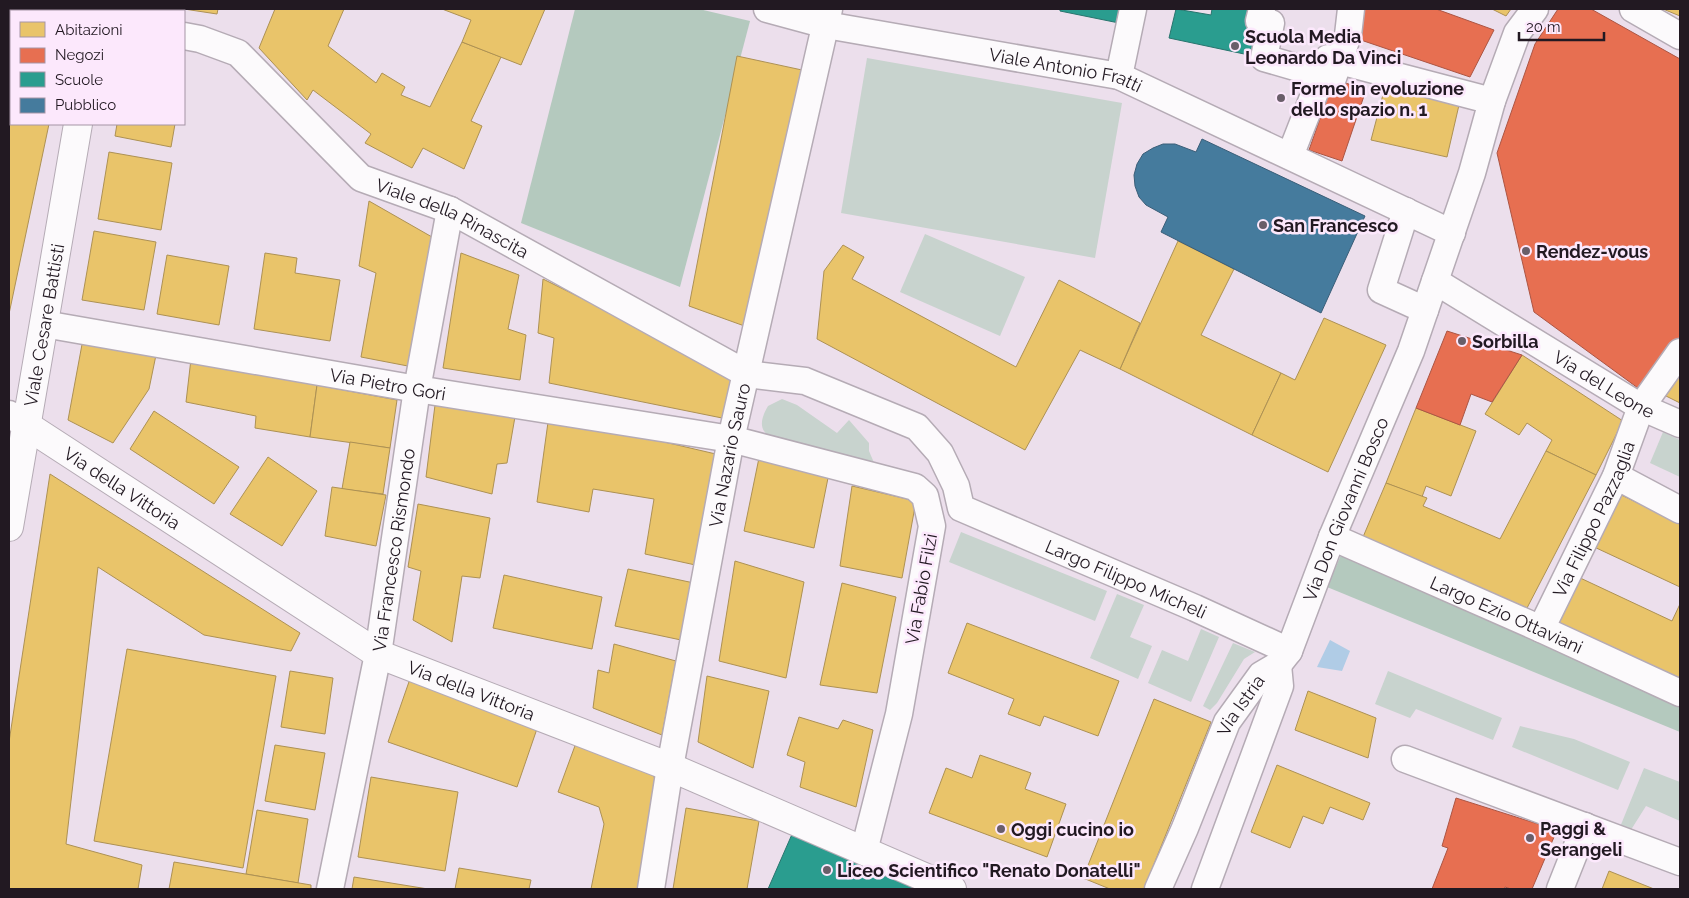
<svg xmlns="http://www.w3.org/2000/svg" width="1689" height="898" viewBox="0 0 1689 898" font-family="Raleway,sans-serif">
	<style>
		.green { fill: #c8d3ce }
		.forest { fill: #b4c9be }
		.water { fill: #b0cce6 }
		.homes { fill: #e9c46a; stroke: #ad9154 }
		.shops { fill: #e76f51; stroke: #ac5543 }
		.schools { fill: #2a9d8f; stroke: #28756e }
		.public { fill: #457b9d; stroke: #3a5e78 }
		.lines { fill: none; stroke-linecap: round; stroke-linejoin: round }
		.street-casing { stroke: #b5abb5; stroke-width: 29 }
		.secondary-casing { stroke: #b5abb5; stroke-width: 30 }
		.street { stroke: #fcfafc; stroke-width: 26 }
		.secondary { stroke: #fcfafc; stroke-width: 28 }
		.poi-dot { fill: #695e69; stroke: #fce8fc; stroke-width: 2 }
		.labels { text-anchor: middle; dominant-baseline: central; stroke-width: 5; stroke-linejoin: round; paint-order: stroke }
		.poi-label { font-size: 18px; font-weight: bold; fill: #221922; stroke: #fce8fc; text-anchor: start }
		.street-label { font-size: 18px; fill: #221922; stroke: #fce8fc }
	</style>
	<rect width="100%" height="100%" fill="#ecdfec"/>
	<g class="green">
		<polygon points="867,58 1122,103 1095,258 841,213"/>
		<polygon points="925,234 1025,277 1000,336 900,292"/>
		<path d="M 782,399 L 797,405 L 837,433 L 849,420 L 869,443 L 869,451 L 875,465 L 874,466 C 861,461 847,455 834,452 C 818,448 773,446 764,431 C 759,423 764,413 768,406 Z"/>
		<polygon points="1663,432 1680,440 1680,477 1650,463"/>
		<polygon points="961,532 1107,591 1095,621 949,562"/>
		<polygon points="1117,594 1144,605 1130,637 1152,646 1138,679 1090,658"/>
		<polygon points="1201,629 1219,637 1191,702 1148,683 1162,650 1188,661"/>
		<polygon points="1233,643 1255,652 1244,659 1217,703 1210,710 1203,706"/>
		<polygon points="1388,671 1502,718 1493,740 1416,709 1410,718 1375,704"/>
		<polygon points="1520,726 1574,739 1630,762 1618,790 1512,747"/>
		<polygon points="1644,768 1680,782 1680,821 1646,806 1629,833 1620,827"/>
	</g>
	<g class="forest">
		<polygon points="575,9 699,9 750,21 680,287 521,223"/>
		<polygon points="1341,555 1680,699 1680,732 1327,587"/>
	</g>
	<polygon class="water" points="1330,640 1350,651 1342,671 1317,667"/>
	<g class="homes">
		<polygon points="184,9 218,9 217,14"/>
		<polygon points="275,9 344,9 328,46 376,83 382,73 405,87 401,95 430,107 462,42 501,57 471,121 482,126 464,169 423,148 412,168 365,143 371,134 313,90 307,100 259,48"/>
		<polygon points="442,9 545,9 521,65 462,42 471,20"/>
		<polygon points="1492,9 1511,9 1506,16"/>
		<polygon points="1663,9 1680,9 1680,16"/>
		<polygon points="9,30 11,30 11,124 49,124 9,314"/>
		<polygon points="737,56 802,70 750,328 689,306"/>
		<polygon points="1385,87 1459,105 1447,157 1371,140"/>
		<polygon points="117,124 175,124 171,147 115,136"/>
		<polygon points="109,152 172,163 161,230 98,219"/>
		<polygon points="369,201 432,237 413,367 361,357 376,273 359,266"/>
		<polygon points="94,231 156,242 144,310 82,300"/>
		<polygon points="1178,241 1234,269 1201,335 1281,373 1252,435 1120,369"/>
		<polygon points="843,245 864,257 852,279 1016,367 1059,280 1140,323 1120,369 1080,350 1025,450 817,339 824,271"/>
		<polygon points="265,253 297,258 295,273 340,280 330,341 254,329"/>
		<polygon points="461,253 519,275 508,329 526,335 520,380 443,368"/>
		<polygon points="167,255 229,266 219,325 157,314"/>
		<polygon points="543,279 732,373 727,419 549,383 554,338 538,333"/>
		<polygon points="1324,318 1386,345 1328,472 1252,435 1281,373 1295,380"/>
		<polygon points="83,339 156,355 149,389 113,443 68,420"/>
		<polygon points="1522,355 1623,421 1596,475 1546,451 1552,440 1527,423 1519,435 1485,414"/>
		<polygon points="191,359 317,385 310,437 255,428 256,416 186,402"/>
		<polygon points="1680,368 1680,403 1662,394"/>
		<polygon points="317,385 397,400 390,448 310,437"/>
		<polygon points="436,397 516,411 507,463 497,464 492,494 426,477"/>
		<polygon points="1416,408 1476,431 1451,496 1426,486 1422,497 1386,483"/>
		<polygon points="154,411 239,467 214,504 130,449"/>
		<polygon points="549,415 720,455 700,566 645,554 654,499 593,489 589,512 537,502"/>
		<polygon points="350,442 390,448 383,494 342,489"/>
		<polygon points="1546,451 1596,475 1527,608 1363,537 1386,483 1427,498 1423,506 1500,539"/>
		<polygon points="760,453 830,468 814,548 744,531"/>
		<polygon points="268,457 317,491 282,546 230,514"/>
		<polygon points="50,474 300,633 291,651 204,635 98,567 66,844 142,865 138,889 9,889 9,742"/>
		<polygon points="852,486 916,501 902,578 840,566"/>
		<polygon points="332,487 386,495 376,546 325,536"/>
		<polygon points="1617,493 1680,523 1680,587 1592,546"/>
		<polygon points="418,504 490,518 480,578 462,576 452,642 413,620 421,571 408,567"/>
		<polygon points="735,561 804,582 786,678 719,661"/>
		<polygon points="628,569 694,583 681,640 615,626"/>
		<polygon points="504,575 602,597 592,649 493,628"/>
		<polygon points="1576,576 1672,621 1680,604 1680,684 1554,624"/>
		<polygon points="842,583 896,597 877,693 820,685"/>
		<polygon points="967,623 1119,681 1098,736 1044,716 1040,726 1008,714 1014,699 948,673"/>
		<polygon points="614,644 676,661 662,735 593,708 598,670 609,673"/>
		<polygon points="127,649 276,676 243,868 94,841"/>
		<polygon points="290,671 333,678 325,734 281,727"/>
		<polygon points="411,676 540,720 517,787 388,742"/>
		<polygon points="707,676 769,691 753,768 698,742"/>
		<polygon points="1308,691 1376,718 1368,758 1295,730"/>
		<polygon points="1154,699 1211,722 1144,889 1110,889 1083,878"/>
		<polygon points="799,717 838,729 843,720 873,730 856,807 800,787 805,762 787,755"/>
		<polygon points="576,743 651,770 659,788 640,889 591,889 604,824 599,807 558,792"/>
		<polygon points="275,745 325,753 315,810 265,801"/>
		<polygon points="980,755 1031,773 1025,789 1066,804 1047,857 929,813 946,768 972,778"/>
		<polygon points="1277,765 1370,803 1363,820 1330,807 1323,824 1303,816 1290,848 1251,832"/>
		<polygon points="371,777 458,792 445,871 358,857"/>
		<polygon points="686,808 759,821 747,889 673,889"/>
		<polygon points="257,810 308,819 298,883 246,874"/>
		<polygon points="174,862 311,885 311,889 169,889"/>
		<polygon points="459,868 531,880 529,889 455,889"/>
		<polygon points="1609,871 1654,889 1602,889"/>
		<polygon points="354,877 428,889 352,889"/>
	</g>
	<g class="shops">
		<polygon points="1353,9 1436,9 1494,30 1470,77 1349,36"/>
		<polygon points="1558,9 1591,9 1680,59 1680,337 1642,391 1534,312 1497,153 1535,44"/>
		<polygon points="1334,79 1366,90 1342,161 1309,150"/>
		<polygon points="1447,331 1522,355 1492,402 1471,394 1460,425 1416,408"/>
		<polygon points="1456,798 1557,830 1532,889 1511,889 1505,887 1504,889 1432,889 1448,848 1442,846"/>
	</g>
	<g class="schools">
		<polygon points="1060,9 1122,9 1119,23 1060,11"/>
		<polygon points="1176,9 1211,15 1212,9 1261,9 1263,58 1169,38"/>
		<polygon points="793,832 920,889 768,889"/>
	</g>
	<polygon class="public" points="1202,139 1365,216 1321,313 1161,232 1168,217 1146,205 1139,197 1135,186 1134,175 1137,164 1143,154 1153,148 1163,144 1175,144 1196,152"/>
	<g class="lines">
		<defs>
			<g id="street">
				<polyline points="36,9 51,11"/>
				<path id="s1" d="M 767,9 L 826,25 L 1119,76 L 1452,233"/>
				<polyline points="1262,9 1259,21 1271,23 1264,58 1333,78 1348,35 1351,9"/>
				<polyline points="1633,9 1680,36"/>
				<path id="s2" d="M 184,36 L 200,39 L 238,53 L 361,178 L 450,210 L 747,374 L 805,381 L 917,427 L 940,453 L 956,486 L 961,508 L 1195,608 L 1289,651"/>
				<polyline points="1328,58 1492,101"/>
				<polyline points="1119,76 1133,9"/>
				<polyline points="1290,156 1328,59"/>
				<polyline points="1406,211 1381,290 1425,310"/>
				<path id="s3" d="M 1435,281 L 1641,407 L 1680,424"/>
				<path id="s4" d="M 44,324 L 417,389 L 731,439 L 915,487 L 925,496 L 932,526 L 899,714 L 864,851"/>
				<polyline points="9,414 26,425"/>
				<polyline points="1616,476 1680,510"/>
				<path id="s5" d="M 1332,537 L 1541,629 L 1680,693"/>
				<path id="s6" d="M 1541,629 L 1616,476 L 1641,407 L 1680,352"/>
				<polyline points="1405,759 1680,862"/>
				<path id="s7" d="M 330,889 L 378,654 L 417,389 L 450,210"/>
				<path id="s8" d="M 651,889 L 670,767 L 731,439 L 829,9"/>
				<path id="s9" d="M 1158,889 L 1185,828 L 1227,722 L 1261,675 L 1278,665 L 1289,651 L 1332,537 L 1411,351 L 1472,173 L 1492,101 L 1517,33 L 1535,9"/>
				<polyline points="1205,889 1280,686 1278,665"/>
				<polyline points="1560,889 1585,826"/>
			</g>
			<g id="secondary">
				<polyline points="97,11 98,9"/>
				<path id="s10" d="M 26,425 L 378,654 L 670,767 L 952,889"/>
				<path id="s11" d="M 9,527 L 78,124"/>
			</g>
		</defs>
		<use href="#street" class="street-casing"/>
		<use href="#secondary" class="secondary-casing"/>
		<use href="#street" class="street"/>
		<use href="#secondary" class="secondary"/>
	</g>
	<g class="poi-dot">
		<circle cx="1235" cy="46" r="5"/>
		<circle cx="1281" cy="98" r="5"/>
		<circle cx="1263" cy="225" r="5"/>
		<circle cx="1526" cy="251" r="5"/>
		<circle cx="1462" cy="341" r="5"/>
		<circle cx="1001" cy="829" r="5"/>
		<circle cx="1530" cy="838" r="5"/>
		<circle cx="827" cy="870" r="5"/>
	</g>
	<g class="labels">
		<g class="poi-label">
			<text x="1245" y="36">Scuola Media<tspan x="1245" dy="21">Leonardo Da Vinci</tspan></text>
			<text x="1291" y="88">Forme in evoluzione<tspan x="1291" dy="21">dello spazio n. 1</tspan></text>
			<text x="1273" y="225">San Francesco</text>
			<text x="1536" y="251">Rendez-vous</text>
			<text x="1472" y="341">Sorbilla</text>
			<text x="1540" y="828">Paggi &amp;<tspan x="1540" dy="21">Serangeli</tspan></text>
			<text x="1011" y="829">Oggi cucino io</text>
			<text x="837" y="870">Liceo Scientifico "Renato Donatelli"</text>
		</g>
		<g class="street-label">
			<text stroke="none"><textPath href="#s1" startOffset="305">Viale Antonio Fratti</textPath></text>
			<text stroke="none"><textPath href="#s2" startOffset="332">Viale della Rinascita</textPath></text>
			<text stroke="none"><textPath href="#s11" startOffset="205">Viale Cesare Battisti</textPath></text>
			<text stroke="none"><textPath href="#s3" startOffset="198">Via del Leone</textPath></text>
			<text stroke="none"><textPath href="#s4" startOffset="349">Via Pietro Gori</textPath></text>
			<text stroke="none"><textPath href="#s8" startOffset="441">Via Nazario Sauro</textPath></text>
			<text stroke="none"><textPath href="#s10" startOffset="115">Via della Vittoria</textPath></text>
			<text stroke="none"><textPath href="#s9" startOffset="429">Via Don Giovanni Bosco</textPath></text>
			<text stroke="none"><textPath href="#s6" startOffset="122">Via Filippo Pazzaglia</textPath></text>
			<text stroke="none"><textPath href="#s7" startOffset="345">Via Francesco Rismondo</textPath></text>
			<text stroke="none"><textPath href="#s2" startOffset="1119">Largo Filippo Micheli</textPath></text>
			<text transform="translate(921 589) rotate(-80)">Via Fabio Filzi</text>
			<text stroke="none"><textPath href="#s5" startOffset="191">Largo Ezio Ottaviani</textPath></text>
			<text stroke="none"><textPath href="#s10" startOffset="520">Via della Vittoria</textPath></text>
			<text stroke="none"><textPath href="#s9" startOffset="202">Via Istria</textPath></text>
		</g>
	</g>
	<rect width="1689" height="898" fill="none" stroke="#221922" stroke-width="20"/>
	<rect x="10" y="10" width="175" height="115" fill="#fce8fc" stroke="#a595a5"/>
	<rect x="20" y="22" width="25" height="15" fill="#e9c46a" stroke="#a595a5"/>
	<text x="55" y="35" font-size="15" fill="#221922">Abitazioni</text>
	<rect x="20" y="48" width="25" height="15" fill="#e76f51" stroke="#a595a5"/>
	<text x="55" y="60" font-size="15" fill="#221922">Negozi</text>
	<rect x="20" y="72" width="25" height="15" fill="#2a9d8f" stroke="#a595a5"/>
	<text x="55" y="85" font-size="15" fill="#221922">Scuole</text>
	<rect x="20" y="98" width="25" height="15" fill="#457b9d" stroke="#a595a5"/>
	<text x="55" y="110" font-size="15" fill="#221922">Pubblico</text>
	<path d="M1519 32v8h85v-8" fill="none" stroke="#221922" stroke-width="2.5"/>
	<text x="1526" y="32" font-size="15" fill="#221922" stroke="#fce8fc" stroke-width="4" paint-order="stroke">20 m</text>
</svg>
